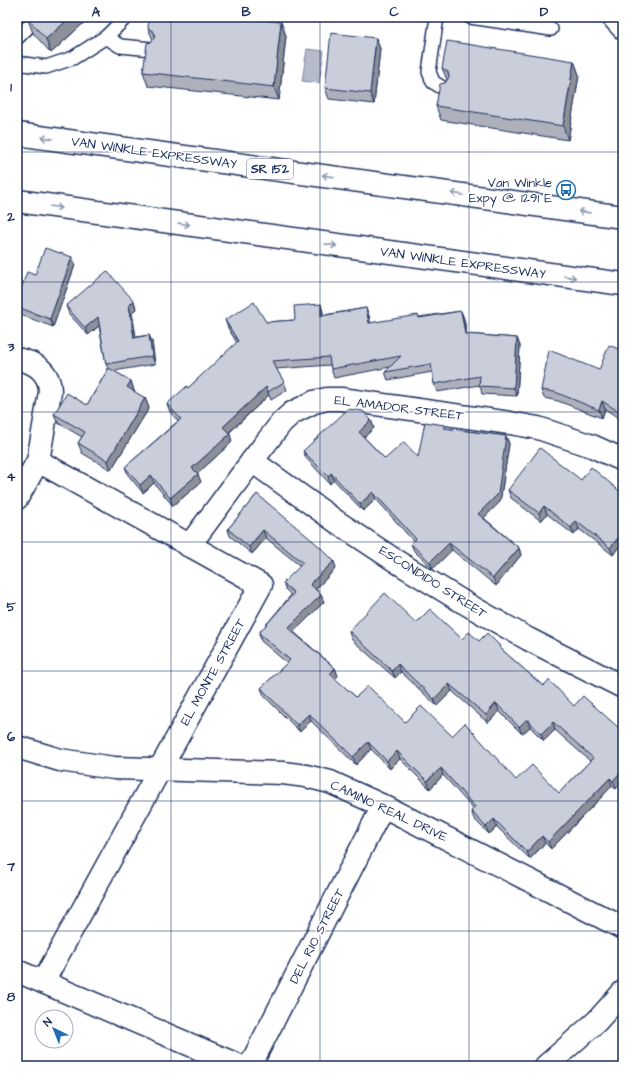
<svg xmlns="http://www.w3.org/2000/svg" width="640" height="1083" viewBox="0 0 640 1083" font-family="'Architects Daughter',sans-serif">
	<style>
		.water { fill: #b5bbca; stroke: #77839f }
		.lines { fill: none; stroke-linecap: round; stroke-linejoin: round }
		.service-casing { stroke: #1b2f5e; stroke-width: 16 }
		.minor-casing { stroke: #1b2f5e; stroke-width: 25 }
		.secondary-casing { stroke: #1b2f5e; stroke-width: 25 }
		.primary-casing { stroke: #1b2f5e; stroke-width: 25 }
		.service { stroke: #fff; stroke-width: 13 }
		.minor { stroke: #fff; stroke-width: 22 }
		.secondary { stroke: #fff; stroke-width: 22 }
		.primary { stroke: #fff; stroke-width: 22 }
		.wall { fill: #aeb1bb; stroke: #1b2f5e }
		.shaded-wall { fill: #8d9099; stroke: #1b2f5e }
		.building { fill: #caceda; stroke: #1b2f5e }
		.oneway { stroke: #8d97ae }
		.grid { fill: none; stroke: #1b2f5e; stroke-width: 1; stroke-opacity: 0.55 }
		.labels { text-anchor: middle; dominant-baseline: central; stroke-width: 3; stroke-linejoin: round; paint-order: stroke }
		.shield { fill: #fff; stroke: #5f6d8e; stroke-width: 1 }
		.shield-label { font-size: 12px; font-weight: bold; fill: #1b2f5e }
		.street-label { font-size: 13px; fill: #1b2f5e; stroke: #fff }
		.poi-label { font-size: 13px; fill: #1b2f5e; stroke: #fff; text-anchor: end }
		.neatline { fill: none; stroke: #1b2f5e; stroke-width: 1.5 }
		.grid-label { font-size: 13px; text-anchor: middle; font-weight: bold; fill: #1b2f5e }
	</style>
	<rect width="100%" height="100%" fill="#fff"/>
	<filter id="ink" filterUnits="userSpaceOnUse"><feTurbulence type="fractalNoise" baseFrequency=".025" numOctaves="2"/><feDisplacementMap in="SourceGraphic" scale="8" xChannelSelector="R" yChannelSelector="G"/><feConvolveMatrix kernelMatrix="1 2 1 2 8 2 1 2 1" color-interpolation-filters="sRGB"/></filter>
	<g filter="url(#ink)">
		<polygon class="water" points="307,49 324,51 319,83 302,81"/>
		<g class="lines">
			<defs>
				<g id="service">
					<polyline points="437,17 429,72 433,82 446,90"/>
					<polyline points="470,17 551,29"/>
					<polyline points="106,37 120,46 152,49"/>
					<polyline points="17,38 28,27"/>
					<polyline points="17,63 46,67 73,58 106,37 126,17"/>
				</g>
				<g id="minor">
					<path d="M 17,359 C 35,362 50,372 50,392 L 38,461 L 17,498"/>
					<polyline points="38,461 261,585 43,982"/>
					<polyline points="252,461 337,522 399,563 463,602 528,639 623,687"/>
					<polyline points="189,546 252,461 282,422 292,413 314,402 327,399 341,399 510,423 538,428 592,446 623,460"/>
					<polyline points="17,747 60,760 114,768 283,773 306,776 330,782 383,806 623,928"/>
					<polyline points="17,971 240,1066"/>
					<polyline points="250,1066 383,806"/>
					<polyline points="546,1066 597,1021 623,992"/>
				</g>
				<polyline id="secondary" points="613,17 623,28"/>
				<g id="primary">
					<polyline points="17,134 623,217"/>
					<polyline points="17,201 623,284"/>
				</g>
			</defs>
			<use href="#service" class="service-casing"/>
			<use href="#minor" class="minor-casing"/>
			<use href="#secondary" class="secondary-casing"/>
			<use href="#primary" class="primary-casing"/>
			<use href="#service" class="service"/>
			<use href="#minor" class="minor"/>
			<use href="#secondary" class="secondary"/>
			<use href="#primary" class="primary"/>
		</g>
		<g class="wall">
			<polygon points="19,17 90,17 51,53 33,33 28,20 22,21"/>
			<polygon points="281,22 286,36 279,100 148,86 143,72 151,42 153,40 148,28"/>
			<polygon points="376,38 380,49 374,104 329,99 325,88"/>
			<polygon points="574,61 579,75 568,140 441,120 436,106 445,83 447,80 442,68"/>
			<polygon points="75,265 53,327 18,314 17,300 35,275"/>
			<polygon points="134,301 136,309 132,313 136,337 149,335 152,342 155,364 114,371 131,381 134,391 134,392 145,398 149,408 111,470 82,453 78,443 82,437 58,423 54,414 87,405 108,369 106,364 99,326 88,335 69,314 66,306"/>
			<polygon points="366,308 369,316 370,323 419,317 461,311 464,319 467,334 517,338 520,346 517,396 482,394 480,385 437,392 434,384 432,372 388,380 385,372 390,367 334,378 330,365 276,369 284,382 287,390 271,400 269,395 229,433 232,442 197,474 201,482 173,506 154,483 143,493 128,475 125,467 178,421 170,412 167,404 188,388 237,343 228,328 225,320 266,322 295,320 323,312 324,315"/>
			<polygon points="623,351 623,421 605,409 602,418 558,401 544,398 541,390 599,370"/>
			<polygon points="371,420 374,428 364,437 385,459 418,457 445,428 506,436 509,444 500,502 484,518 519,548 521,555 496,586 452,550 433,569 414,551 411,544 414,542 376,499 363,511 334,480 330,484 306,458 303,451"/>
			<polygon points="581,480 623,494 623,548 620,545 613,555 579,529 574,535 547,514 541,521 511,498 508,490"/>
			<polygon points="257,494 336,568 316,589 321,595 324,602 294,632 335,668 338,676 335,679 356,697 405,722 452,736 516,780 559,793 590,761 555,730 544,741 530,727 522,734 499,711 488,723 452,691 437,706 401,672 395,678 351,639 349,631 416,623 462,639 479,641 500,646 501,649 543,686 574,706 620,729 623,726 623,783 622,782 616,789 612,786 551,849 545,843 530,859 497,827 489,834 474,819 471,811 473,809 443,775 430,789 400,759 390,769 371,749 356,765 311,721 300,732 264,696 261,688 287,663 261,641 259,633 291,595 286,590 283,583 300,566 266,538 252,554 230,536 228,529"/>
		</g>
		<g class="shaded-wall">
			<polygon points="71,17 90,17 51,53 46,39"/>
			<polygon points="281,22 286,36 279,100 274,87"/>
			<polygon points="376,38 380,49 374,104 370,93"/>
			<polygon points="574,61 579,75 568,140 563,126"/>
			<polygon points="72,257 75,265 53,327 50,319"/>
			<polygon points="134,301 136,309 132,313 137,345 134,338 129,305"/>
			<polygon points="321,304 323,312 324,324 321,316"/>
			<polygon points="366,308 369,316 372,331 369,323"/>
			<polygon points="461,311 464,319 468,342 465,334"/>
			<polygon points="98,317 100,325 88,335 85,328"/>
			<polygon points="149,335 152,342 155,364 152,356"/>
			<polygon points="517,338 520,346 517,396 514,388"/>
			<polygon points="131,381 134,391 131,397 127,387"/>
			<polygon points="266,387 269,395 226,435 223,427"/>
			<polygon points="145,398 149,408 111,470 108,461"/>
			<polygon points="602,401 605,409 602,418 599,410"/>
			<polygon points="371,420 374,428 362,439 359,432"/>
			<polygon points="230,434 232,442 195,476 192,468"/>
			<polygon points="506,436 509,444 500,502 481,521 478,514"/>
			<polygon points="331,473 334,480 330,484 328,476"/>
			<polygon points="198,474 201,482 173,506 170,498"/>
			<polygon points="151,475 154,483 143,493 140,485"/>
			<polygon points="373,492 376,499 363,511 360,504"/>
			<polygon points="544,506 547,514 541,521 539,513"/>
			<polygon points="576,521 579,529 574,535 571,528"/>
			<polygon points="263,530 266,538 252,554 249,547"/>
			<polygon points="618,538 620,545 613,555 610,548"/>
			<polygon points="449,543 452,550 433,569 430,562"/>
			<polygon points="519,548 521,555 496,586 493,578"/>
			<polygon points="334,561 336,568 313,592 310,584"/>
			<polygon points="321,595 324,602 291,635 288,628"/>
			<polygon points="398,664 401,672 395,678 392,671"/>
			<polygon points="335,668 338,676 332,682 330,674"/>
			<polygon points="449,684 452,691 437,706 434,699"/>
			<polygon points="496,703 499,711 488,723 486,715"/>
			<polygon points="309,714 311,721 300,732 297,725"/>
			<polygon points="527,719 530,727 522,734 519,727"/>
			<polygon points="553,722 555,730 544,741 541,734"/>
			<polygon points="368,742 371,749 356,765 353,757"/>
			<polygon points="397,751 400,759 390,769 387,761"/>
			<polygon points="441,768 443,775 430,789 427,781"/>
			<polygon points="619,774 622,782 616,789 613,781"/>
			<polygon points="610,778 612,786 551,849 548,842"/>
			<polygon points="494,819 497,827 489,834 486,827"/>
			<polygon points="542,836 545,843 530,859 527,852"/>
		</g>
		<g class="building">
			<polygon points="30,17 71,17 46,39 28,19"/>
			<polygon points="149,17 235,17 281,22 274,87 143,72 147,43 151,42 155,37 154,32 148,28"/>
			<polygon points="331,33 376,38 370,93 325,88"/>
			<polygon points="447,41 574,61 563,126 436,106 440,84 445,83 449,77 448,72 442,68"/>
			<polygon points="45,248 72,257 50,319 17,307 17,300 27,272 35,275"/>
			<polygon points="107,271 134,301 129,305 134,338 149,335 152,356 106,364 98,317 85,328 66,306"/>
			<polygon points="254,302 266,322 295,320 294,306 321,304 321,316 366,308 369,323 418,315 419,318 461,311 465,334 517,338 514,388 479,386 480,376 434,384 431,364 385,372 401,356 331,369 329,357 272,361 284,382 268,392 266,387 223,427 230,434 192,468 198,474 170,498 151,475 140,485 125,467 181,419 167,404 187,386 188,388 238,341 225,320"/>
			<polygon points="609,345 623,351 623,414 602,401 599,410 555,392 541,390 549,350 599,370"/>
			<polygon points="109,368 131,381 127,387 145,398 108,461 78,443 85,432 54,414 67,393 87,405"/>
			<polygon points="348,409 363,411 371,420 359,432 385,459 404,442 418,457 425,422 444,425 444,428 506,436 498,494 478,514 519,548 493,578 449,543 430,562 411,544 416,539 373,492 360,504 331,473 328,476 303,451"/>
			<polygon points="540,448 581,480 591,467 623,494 623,543 618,538 610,548 576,521 571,528 544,506 539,513 508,490"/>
			<polygon points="257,494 319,546 334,561 310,584 321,595 288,628 335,668 330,674 356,697 368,686 405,722 421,706 452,736 465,723 516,780 532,765 559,793 593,758 553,722 541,734 527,719 519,727 496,703 486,715 449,684 434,699 398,664 392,671 349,631 385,593 416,623 430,609 462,639 469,632 479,641 487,633 500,646 499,647 543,686 549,680 574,706 583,696 620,729 623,726 623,778 619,774 613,781 610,778 548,842 542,836 527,852 494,819 486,827 471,811 475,807 441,768 427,781 397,751 387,761 368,742 353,757 309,714 297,725 261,688 290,660 259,633 294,593 283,583 303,563 263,530 249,547 228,529"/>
		</g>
		<defs><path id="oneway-shaft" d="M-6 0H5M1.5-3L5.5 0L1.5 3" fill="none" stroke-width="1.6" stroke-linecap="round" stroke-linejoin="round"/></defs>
		<g class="oneway">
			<use href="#oneway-shaft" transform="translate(47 138) rotate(-172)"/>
			<use href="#oneway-shaft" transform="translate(328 176) rotate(-172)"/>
			<use href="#oneway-shaft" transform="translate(457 194) rotate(-172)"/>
			<use href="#oneway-shaft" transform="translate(56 207) rotate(8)"/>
			<use href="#oneway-shaft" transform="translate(584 212) rotate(-172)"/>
			<use href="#oneway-shaft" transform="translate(184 224) rotate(8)"/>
			<use href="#oneway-shaft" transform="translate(331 245) rotate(8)"/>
			<use href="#oneway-shaft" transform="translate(570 277) rotate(8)"/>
		</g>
	</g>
	<path class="grid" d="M 171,17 L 171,1066M 320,17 L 320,1066M 469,17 L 469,1066M 17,152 L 623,152M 17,282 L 623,282M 17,412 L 623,412M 17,542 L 623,542M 17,671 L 623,671M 17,801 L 623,801M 17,931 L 623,931"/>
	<defs>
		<symbol id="bus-ring" viewBox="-11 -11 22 22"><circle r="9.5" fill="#fff" stroke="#1f6fb2" stroke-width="1.5"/><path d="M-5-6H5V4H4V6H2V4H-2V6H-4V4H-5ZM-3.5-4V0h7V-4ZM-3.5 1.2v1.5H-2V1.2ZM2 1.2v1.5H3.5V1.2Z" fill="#1f6fb2"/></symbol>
	</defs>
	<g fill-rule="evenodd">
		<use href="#bus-ring" x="555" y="179" width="22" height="22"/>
	</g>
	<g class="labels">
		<rect class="shield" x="247" y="159" width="46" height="20" rx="3"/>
		<g class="shield-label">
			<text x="270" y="169">SR 152</text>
		</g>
		<g class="street-label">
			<text transform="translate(154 153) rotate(8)">VAN WINKLE EXPRESSWAY</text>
			<text transform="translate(463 263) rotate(8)">VAN WINKLE EXPRESSWAY</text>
			<text transform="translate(399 408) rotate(7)">EL AMADOR STREET</text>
			<text transform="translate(433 582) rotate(32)">ESCONDIDO STREET</text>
			<text transform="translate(213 672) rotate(-61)">EL MONTE STREET</text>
			<text transform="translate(389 811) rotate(25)">CAMINO REAL DRIVE</text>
			<text transform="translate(317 936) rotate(-63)">DEL RIO STREET</text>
		</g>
		<g class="poi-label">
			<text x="552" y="183">Van Winkle<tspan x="552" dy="15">Expy @ 1291 E</tspan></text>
		</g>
	</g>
	<rect width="640" height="1083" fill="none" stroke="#fff" stroke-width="44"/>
	<g transform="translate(54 1029) rotate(317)"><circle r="19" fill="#ffffff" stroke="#a4acbf"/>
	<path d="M0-3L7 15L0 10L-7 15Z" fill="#1f6fb2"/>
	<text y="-6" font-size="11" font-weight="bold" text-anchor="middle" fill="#1b2f5e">N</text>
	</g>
	<rect x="22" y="22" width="596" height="1039" class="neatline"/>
	<g class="grid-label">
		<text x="96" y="16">A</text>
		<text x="246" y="16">B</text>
		<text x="394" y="16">C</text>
		<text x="544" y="16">D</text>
		<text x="11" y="91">1</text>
		<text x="11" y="221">2</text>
		<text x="11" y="351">3</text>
		<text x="11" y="481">4</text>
		<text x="11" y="611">5</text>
		<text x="11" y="741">6</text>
		<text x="11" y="871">7</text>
		<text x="11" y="1001">8</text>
	</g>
</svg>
